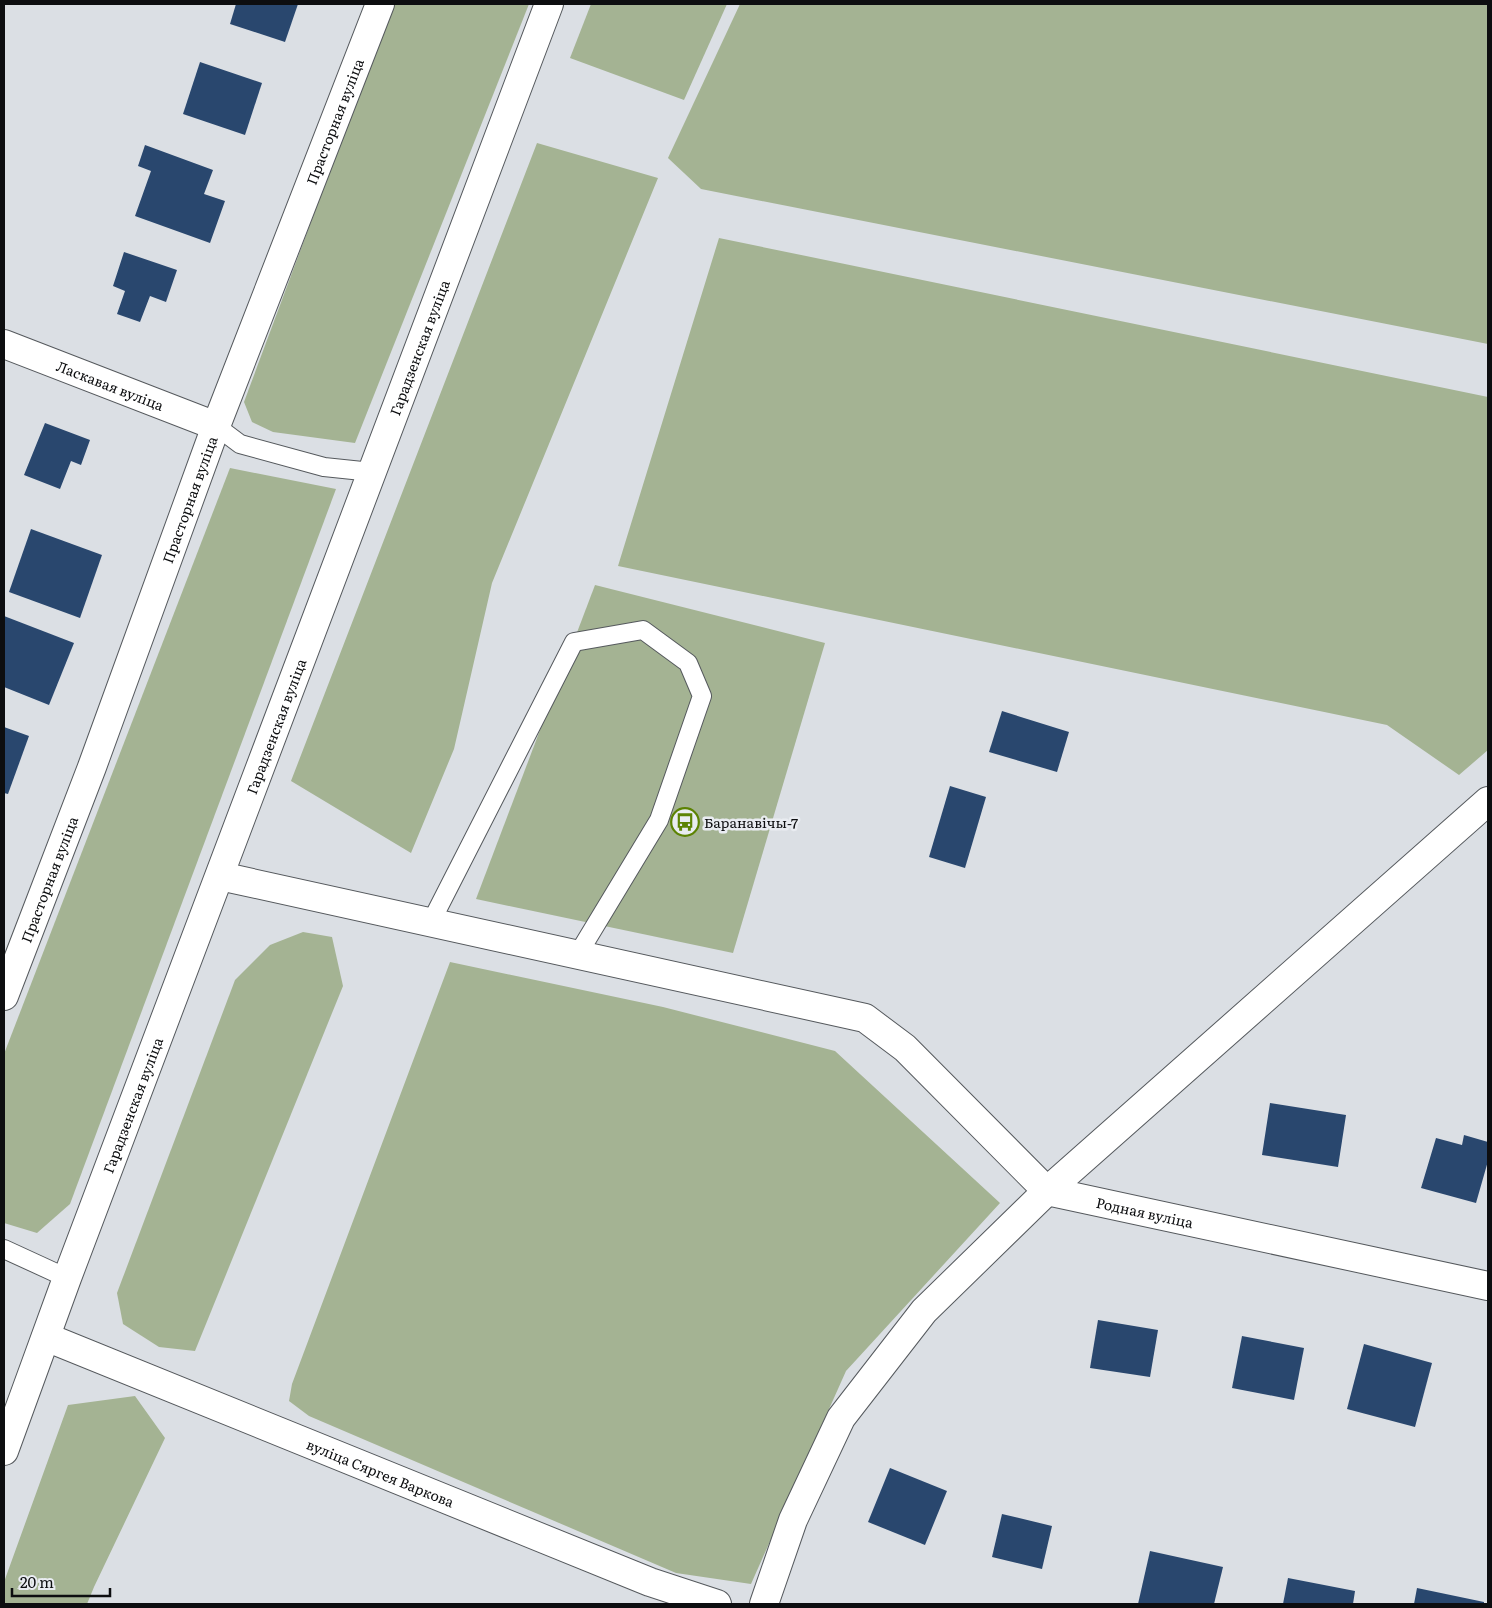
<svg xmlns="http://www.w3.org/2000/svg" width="1492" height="1608" viewBox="0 0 1492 1608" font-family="Literata,serif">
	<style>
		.green { fill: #a4b393 }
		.building { fill: #29476e }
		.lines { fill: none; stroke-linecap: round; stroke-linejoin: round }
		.service-casing { stroke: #55595d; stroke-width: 20 }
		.minor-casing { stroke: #55595d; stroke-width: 30 }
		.secondary-casing { stroke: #55595d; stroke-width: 30 }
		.service { stroke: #fff; stroke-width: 18 }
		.minor { stroke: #fff; stroke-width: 28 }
		.secondary { stroke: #fff; stroke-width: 28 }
		.labels { text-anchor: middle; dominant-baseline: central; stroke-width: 5; stroke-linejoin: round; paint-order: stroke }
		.street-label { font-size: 14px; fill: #0d0e10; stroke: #e9ecf1 }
		.poi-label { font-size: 14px; fill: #0d0e10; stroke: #e9ecf1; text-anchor: start }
	</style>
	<rect width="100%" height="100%" fill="#dbdfe4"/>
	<g class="green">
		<polygon points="392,4 529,4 355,443 273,432 252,422 244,402"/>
		<polygon points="591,4 727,4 684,100 570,58"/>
		<polygon points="740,4 1488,4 1488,344 701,189 668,158"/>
		<polygon points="537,143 658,178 492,583 454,749 411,853 291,781"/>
		<polygon points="719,238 1488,397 1488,750 1459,775 1387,725 618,566"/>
		<polygon points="230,468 336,489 70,1204 37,1233 4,1223 4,1054"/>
		<polygon points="595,585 825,643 733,953 476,899"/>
		<polygon points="303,932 332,937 343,986 195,1351 159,1347 123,1324 117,1293 235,980 270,945"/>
		<polygon points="450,962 663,1007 835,1051 1000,1203 846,1371 751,1584 676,1573 309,1416 289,1401 292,1384"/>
		<polygon points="135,1396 165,1438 94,1587 87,1604 4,1604 4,1582 68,1405"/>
	</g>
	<g class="building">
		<polygon points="236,4 298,4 285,42 230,24"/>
		<polygon points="200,62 262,83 245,135 183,114"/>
		<polygon points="145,145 213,170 204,194 225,201 210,243 135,216 151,171 138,166"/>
		<polygon points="124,252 177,270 166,302 150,296 140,322 117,314 125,291 113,286"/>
		<polygon points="45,423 90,440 81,465 71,461 60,489 24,475"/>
		<polygon points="31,529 102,555 80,618 9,592"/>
		<polygon points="4,616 74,643 49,705 4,687"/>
		<polygon points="1002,711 1069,732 1057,772 989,752"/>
		<polygon points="4,727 29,736 8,794 4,793"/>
		<polygon points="950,786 986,797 965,868 929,857"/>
		<polygon points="1270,1103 1346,1115 1338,1167 1262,1155"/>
		<polygon points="1464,1135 1488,1142 1488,1161 1476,1203 1421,1188 1436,1138 1462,1145"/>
		<polygon points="1098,1320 1158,1330 1150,1377 1090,1368"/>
		<polygon points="1242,1336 1304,1348 1294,1400 1232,1388"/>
		<polygon points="1364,1344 1432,1363 1415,1427 1347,1409"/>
		<polygon points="890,1468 947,1491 925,1545 868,1522"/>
		<polygon points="1002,1514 1052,1526 1042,1569 992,1557"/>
		<polygon points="1150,1551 1223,1567 1214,1604 1138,1604"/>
		<polygon points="1288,1578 1355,1591 1353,1604 1283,1604"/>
		<polygon points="1417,1588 1484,1602 1484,1604 1414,1604"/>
	</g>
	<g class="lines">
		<defs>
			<g id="service">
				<polyline points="216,426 240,444 324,467 372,472"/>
				<polyline points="431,922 574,642 643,630 688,663 702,696 659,820 578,954"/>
				<polyline points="4,1249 67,1278"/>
			</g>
			<g id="minor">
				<path id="s1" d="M 4,344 L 216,426"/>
				<path id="s2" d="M 220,876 L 865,1018 L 905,1048 L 1047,1191 L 1488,1286"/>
				<path id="s3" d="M 4,996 L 92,767 L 216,426 L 380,4"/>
				<path id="s4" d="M 46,1337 L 650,1582 L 717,1604"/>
				<polyline points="764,1604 793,1520 841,1418 924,1311 1047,1191 1488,801"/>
			</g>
			<g id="secondary">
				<path id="s5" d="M 4,1451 L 67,1278 L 549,4"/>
			</g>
		</defs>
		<use href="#service" class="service-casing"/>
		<use href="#minor" class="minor-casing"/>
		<use href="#secondary" class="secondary-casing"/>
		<use href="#service" class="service"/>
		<use href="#minor" class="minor"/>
		<use href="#secondary" class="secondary"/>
	</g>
	<defs>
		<symbol id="bus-ring" viewBox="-11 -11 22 22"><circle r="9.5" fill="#e9ecf1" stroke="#5c8303" stroke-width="1.5"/><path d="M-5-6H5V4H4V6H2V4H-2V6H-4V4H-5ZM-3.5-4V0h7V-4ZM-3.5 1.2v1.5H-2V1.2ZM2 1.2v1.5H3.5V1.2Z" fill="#5c8303"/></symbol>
	</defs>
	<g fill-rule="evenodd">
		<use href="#bus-ring" x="669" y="806" width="32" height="32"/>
	</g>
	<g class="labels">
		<g class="street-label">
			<text stroke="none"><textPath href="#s3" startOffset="935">Прасторная вуліца</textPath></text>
			<text stroke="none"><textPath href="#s5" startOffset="1179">Гарадзенская вуліца</textPath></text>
			<text stroke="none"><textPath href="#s1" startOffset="114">Ласкавая вуліца</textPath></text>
			<text stroke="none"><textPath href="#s3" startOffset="530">Прасторная вуліца</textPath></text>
			<text stroke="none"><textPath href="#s5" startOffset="774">Гарадзенская вуліца</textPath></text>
			<text stroke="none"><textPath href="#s3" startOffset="125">Прасторная вуліца</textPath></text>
			<text stroke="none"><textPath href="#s5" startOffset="369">Гарадзенская вуліца</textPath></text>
			<text stroke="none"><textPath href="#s2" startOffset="1012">Родная вуліца</textPath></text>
			<text stroke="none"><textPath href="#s4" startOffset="361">вуліца Сяргея Варкова</textPath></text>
		</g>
		<g class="poi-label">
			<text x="704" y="822">Баранавічы-7</text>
		</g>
	</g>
	<rect width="1492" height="1608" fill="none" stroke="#0d0e10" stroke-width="10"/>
	<path d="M12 1588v8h98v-8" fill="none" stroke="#0d0e10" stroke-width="2.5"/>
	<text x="20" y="1588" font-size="15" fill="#0d0e10" stroke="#e9ecf1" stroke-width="4" paint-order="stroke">20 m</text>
</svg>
